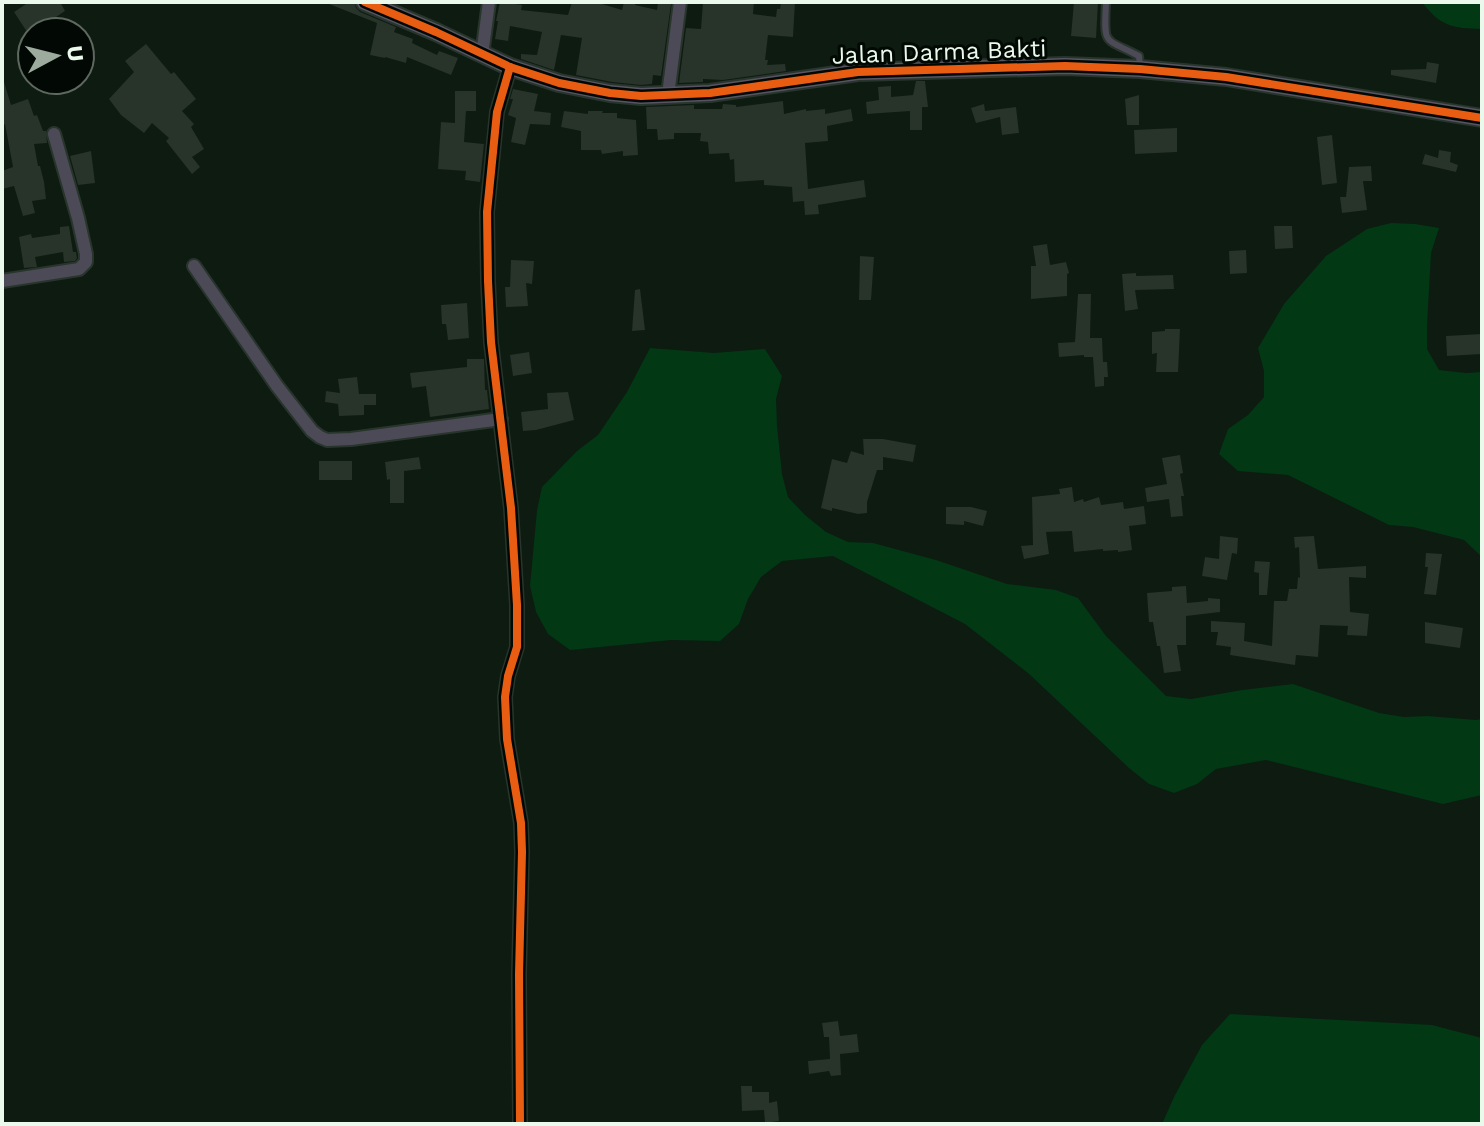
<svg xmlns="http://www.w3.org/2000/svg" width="1484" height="1126" viewBox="0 0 1484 1126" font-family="'Work Sans',sans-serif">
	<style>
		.green { fill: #023814 }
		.building { fill: #28332a }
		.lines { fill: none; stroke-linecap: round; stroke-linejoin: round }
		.lane-casing { stroke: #28352c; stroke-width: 10 }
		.street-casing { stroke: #28352c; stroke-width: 16 }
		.secondary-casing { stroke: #28352c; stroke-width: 20 }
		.lane { stroke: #4d4a57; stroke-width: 6 }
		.street { stroke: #4d4a57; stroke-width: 12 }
		.secondary { stroke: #585464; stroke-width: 16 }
		.cycleway-casing { stroke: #020803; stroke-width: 13 }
		.cycleway { stroke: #e95d12; stroke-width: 8 }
		.labels { text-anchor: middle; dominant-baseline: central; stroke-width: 6; stroke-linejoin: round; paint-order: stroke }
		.street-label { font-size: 24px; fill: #eaf9ec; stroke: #020803 }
	</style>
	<rect width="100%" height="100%" fill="#0d1b11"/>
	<g class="green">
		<path d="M 1422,2 L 1482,2 L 1482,29 C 1452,28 1441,27 1422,2 Z"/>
		<polygon points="1391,223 1415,224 1439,228 1431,253 1427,326 1427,349 1439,370 1466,373 1482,372 1482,557 1464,540 1413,527 1389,525 1288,475 1238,471 1219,454 1228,429 1248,415 1264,397 1264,371 1258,348 1284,304 1326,256 1367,229"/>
		<polygon points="650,348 714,353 765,349 782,376 776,399 777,426 782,474 788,497 805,515 826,532 848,542 873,543 936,560 1007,584 1056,590 1078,598 1106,636 1166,696 1191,699 1242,690 1293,684 1379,713 1404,717 1428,716 1476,720 1482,719 1482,795 1443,804 1266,760 1216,769 1197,784 1174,793 1149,784 1129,768 1028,673 965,624 833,556 782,561 761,577 748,599 739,624 720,641 671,640 570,650 548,634 536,612 530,586 537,510 542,487 577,451 598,435 627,392"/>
		<polygon points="1230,1014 1432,1025 1482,1038 1482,1124 1162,1124 1174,1097 1202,1045"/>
	</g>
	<g class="building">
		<polygon points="29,2 60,2 65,11 29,35 14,12"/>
		<polygon points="324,2 354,2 356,8 360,12 396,27 394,32 413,39 412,43 437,55 439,51 458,58 451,75 407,57 406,63 385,57 385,58 370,55 377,23"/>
		<polygon points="500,2 522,5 521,10 568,15 572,2 595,2 622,10 624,2 636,2 635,5 657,10 658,3 671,4 661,76 653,75 652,84 641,85 612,82 576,75 582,38 561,35 554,70 521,59 521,54 537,55 542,32 510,26 508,41 495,39 498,21 496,21"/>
		<polygon points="703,2 754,2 753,14 776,17 777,9 780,9 781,2 795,2 793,37 768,35 765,60 768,60 767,65 785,64 786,71 723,80 703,79 703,82 679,83 686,28 701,29"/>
		<polygon points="1074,2 1098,2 1096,38 1071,36"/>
		<polygon points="146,44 171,74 174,72 196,99 182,111 194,124 191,127 204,149 192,157 200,167 192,174 166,141 169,138 152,123 144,133 121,115 109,99 134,72 125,61"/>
		<polygon points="1427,62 1439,64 1436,83 1391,75 1391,70 1426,69"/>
		<polygon points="916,81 925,81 928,107 922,107 922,130 910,130 910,111 867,114 866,102 879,100 878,87 891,86 891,97 913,95"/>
		<polygon points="4,82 11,105 28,99 34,116 37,115 43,131 46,131 47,143 34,144 38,166 40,166 44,182 46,199 32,201 35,213 23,216 14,186 2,189 2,171 13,167 5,124 2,126 2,83"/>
		<polygon points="513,89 538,94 534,111 551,113 550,125 530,124 525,145 511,142 516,118 508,115 513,99 510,99"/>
		<polygon points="455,91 476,91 476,111 466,111 464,142 484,144 480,182 465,180 466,171 438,169 441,122 455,123"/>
		<polygon points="1139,95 1139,125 1127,125 1125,99"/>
		<polygon points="783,101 784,114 806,109 806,111 825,109 825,114 851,109 853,121 827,126 828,141 805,143 808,189 864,180 866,197 818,205 819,214 805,215 804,201 793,202 792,187 764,185 764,180 735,182 734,159 730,160 729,153 709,154 708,142 700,141 701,133 674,133 674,139 658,140 657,129 647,129 646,107 694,105 694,109 722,109 723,104 736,105 736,107"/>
		<polygon points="984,104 985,111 1016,107 1019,133 1002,135 1000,117 976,123 971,108"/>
		<polygon points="564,111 588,114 588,111 603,111 602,113 617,113 617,118 636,120 638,155 623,156 623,151 602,154 601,150 581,150 581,131 561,127"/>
		<polygon points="1177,128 1177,152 1135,154 1134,130"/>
		<polygon points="1332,135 1337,183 1322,185 1317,137"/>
		<polygon points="1439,150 1451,152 1450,162 1458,165 1456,172 1422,164 1425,154 1438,158"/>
		<polygon points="91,151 95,183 78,185 70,156"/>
		<polygon points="1371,166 1372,181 1363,181 1367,210 1342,213 1340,197 1346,197 1349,167"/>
		<polygon points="69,226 73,252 76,252 77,258 75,261 64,262 63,252 35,257 37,267 24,268 19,237 31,234 32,238 60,234 60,227"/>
		<polygon points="1274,226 1292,226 1293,248 1275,249"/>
		<polygon points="1047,244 1050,265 1066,262 1069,273 1067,274 1067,296 1031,299 1031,266 1036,266 1033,246"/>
		<polygon points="1246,250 1247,273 1230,274 1229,251"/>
		<polygon points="860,256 874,257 871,300 859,300"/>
		<polygon points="511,260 534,261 532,284 526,283 528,306 506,307 505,287 510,287"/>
		<polygon points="1136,273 1136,276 1173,275 1174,289 1135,290 1138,309 1125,311 1122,274"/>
		<polygon points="640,289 645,330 632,331 635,290"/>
		<polygon points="1078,294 1091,294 1090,338 1102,338 1103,362 1107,362 1108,377 1104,377 1104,386 1095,387 1093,357 1084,357 1084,355 1059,357 1058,343 1075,342"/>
		<polygon points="467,303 469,338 448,340 446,324 442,324 441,305"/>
		<polygon points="1165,329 1180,329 1178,372 1156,372 1157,353 1152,354 1152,332 1165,331"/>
		<polygon points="1482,334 1482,354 1447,356 1446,336"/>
		<polygon points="529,352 532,373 513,376 510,355"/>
		<polygon points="467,359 484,359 485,390 487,390 489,409 430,417 426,386 412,388 410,373 467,367"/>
		<polygon points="357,377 359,394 376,394 376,405 364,405 364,415 339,416 338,404 325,402 326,391 340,393 338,379"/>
		<polygon points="568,392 574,420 536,430 523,431 521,412 548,409 547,393"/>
		<polygon points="863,439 883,439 916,445 913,462 883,457 883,470 877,470 867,502 867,513 858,514 832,508 832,511 821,508 832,459 847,463 851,451 864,455"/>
		<polygon points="1180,455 1183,473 1180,474 1184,496 1181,496 1183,516 1171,517 1169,499 1147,502 1145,488 1167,484 1162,458"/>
		<polygon points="419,457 421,469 404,471 404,503 390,503 390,479 387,480 385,462"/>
		<rect x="319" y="461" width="33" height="19"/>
		<polygon points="1072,487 1074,502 1083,499 1084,502 1099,497 1101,505 1123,502 1124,509 1144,506 1146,524 1129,526 1132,550 1118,552 1118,550 1103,551 1103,549 1074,552 1072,531 1046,532 1049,554 1024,559 1021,546 1033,545 1032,497 1060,494 1059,489"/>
		<polygon points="946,507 971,507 987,511 983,526 964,521 964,525 946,524"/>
		<polygon points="1220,536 1238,538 1237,554 1232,553 1227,580 1202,576 1205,557 1219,559"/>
		<polygon points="1314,536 1318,569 1366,566 1366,578 1349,577 1350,612 1369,614 1367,636 1347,635 1348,626 1320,625 1318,657 1296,655 1295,665 1230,655 1231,647 1216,645 1218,632 1211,632 1211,621 1245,623 1244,641 1272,646 1274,601 1287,601 1289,589 1297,589 1298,577 1300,578 1299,547 1295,548 1294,537"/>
		<polygon points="1426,553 1442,554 1436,595 1424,594 1428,567 1425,567"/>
		<polygon points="1255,561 1270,562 1267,595 1259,595 1259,573 1254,572"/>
		<polygon points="1186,586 1187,603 1208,601 1208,598 1220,599 1220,612 1186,616 1186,645 1177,645 1181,671 1164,673 1160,646 1157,646 1153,622 1149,622 1147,593 1172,591 1172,587"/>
		<polygon points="1425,622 1463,628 1460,648 1425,643"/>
		<polygon points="838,1021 840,1036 857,1034 859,1052 840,1054 841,1075 831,1076 829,1071 809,1074 808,1061 830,1059 829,1037 824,1037 822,1023"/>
		<polygon points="741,1086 752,1086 752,1092 769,1092 769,1103 777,1101 779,1121 765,1123 764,1110 742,1111"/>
	</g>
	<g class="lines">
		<defs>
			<path id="lane" d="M 1106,2 C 1104,47 1103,37 1139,56 L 1140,66"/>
			<g id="street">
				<polyline points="482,55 489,2"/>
				<polyline points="510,67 497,112 487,212 488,281 491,342 511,508 517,605 517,647 508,676 505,697 507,739 521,823 522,852 519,974 520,1124"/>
				<polyline points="668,95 680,2"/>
				<polyline points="194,266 277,386 312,431 320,437 327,440 351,439 501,419"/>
				<polyline points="2,281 79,269 86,262 86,254 78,218 54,134"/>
			</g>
			<polyline id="secondary" points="365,2 436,32 510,67 559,83 610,93 641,96 710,93 858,72 1065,66 1140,69 1226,77 1482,118"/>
		</defs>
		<use href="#lane" class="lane-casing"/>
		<use href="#street" class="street-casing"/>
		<use href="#secondary" class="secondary-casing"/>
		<use href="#lane" class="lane"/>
		<use href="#street" class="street"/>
		<use href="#secondary" class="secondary"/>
		<defs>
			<g id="cycleway">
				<polyline points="365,2 436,32 510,67 559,83 610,93 641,96 710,93 858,72 1065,66 1140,69 1226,77 1482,118"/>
				<polyline points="510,67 497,112 487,212 488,281 491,342 511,508 517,605 517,647 508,676 505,697 507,739 521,823 522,852 519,974 520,1124"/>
			</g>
		</defs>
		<use href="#cycleway" class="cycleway-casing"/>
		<use href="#cycleway" class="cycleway"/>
	</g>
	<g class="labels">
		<g class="street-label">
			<text transform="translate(939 52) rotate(-2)">Jalan Darma Bakti</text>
		</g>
	</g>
	<rect width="1484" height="1126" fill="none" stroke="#eaf9ec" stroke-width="8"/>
	<g transform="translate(56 56) rotate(83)"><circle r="38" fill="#020803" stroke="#5f6860" stroke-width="2"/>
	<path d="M0-6L14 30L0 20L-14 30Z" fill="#9dab9f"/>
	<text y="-12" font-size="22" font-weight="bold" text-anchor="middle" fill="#eaf9ec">U</text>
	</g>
</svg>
